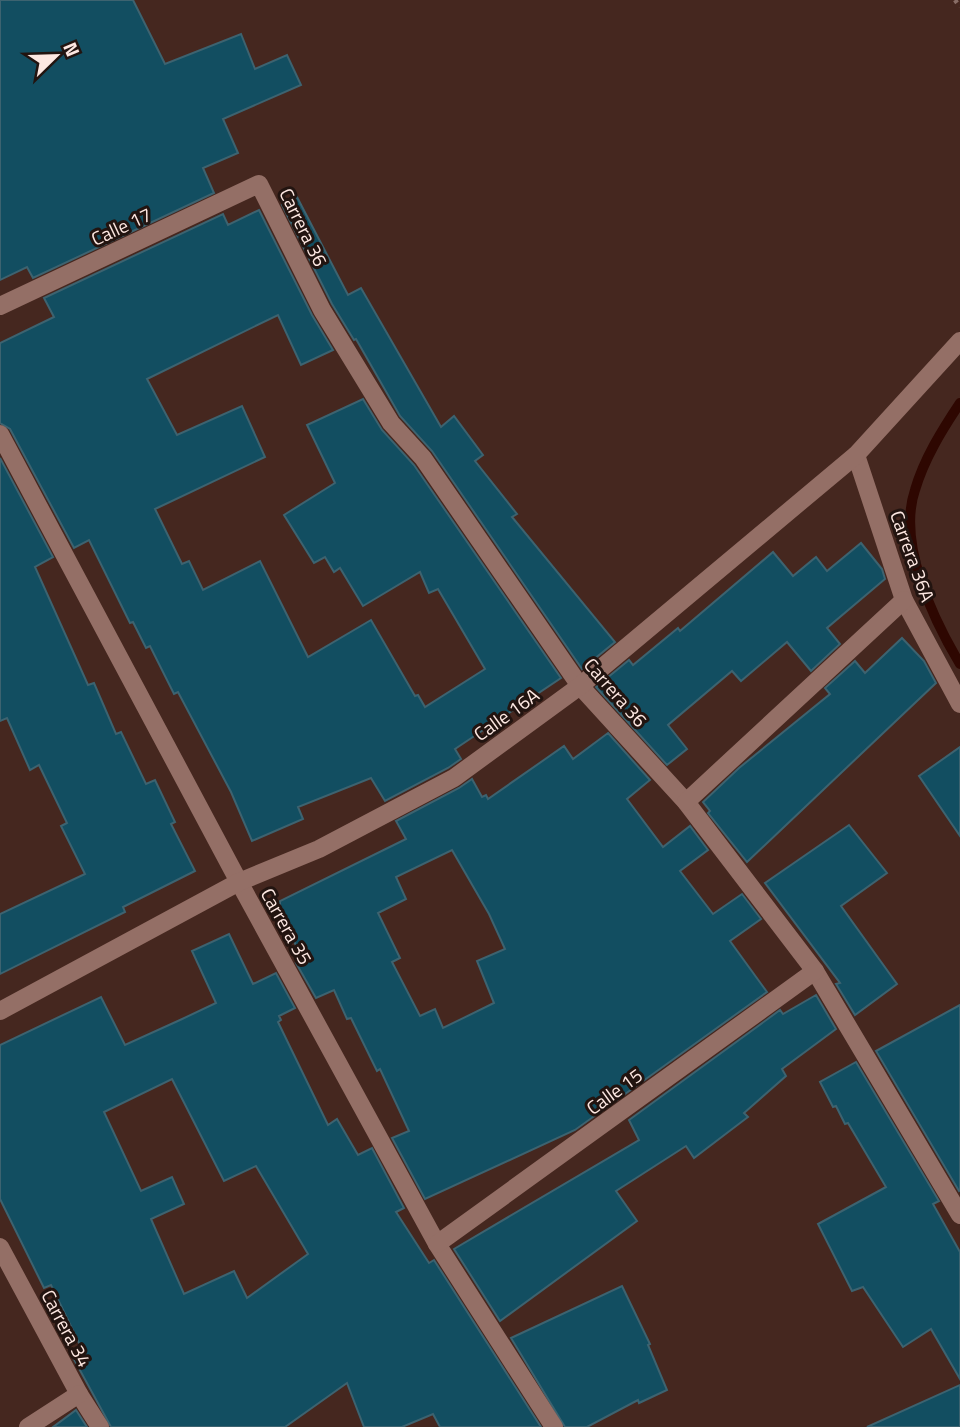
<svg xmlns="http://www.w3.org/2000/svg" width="960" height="1427" viewBox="0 0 960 1427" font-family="'Titillium Web',sans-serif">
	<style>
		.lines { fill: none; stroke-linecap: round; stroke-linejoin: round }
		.stream { stroke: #2e0701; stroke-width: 10 }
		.building { fill: #124e61; stroke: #3d6370; stroke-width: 2; fill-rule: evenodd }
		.path { stroke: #886d66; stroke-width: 4.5; stroke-dasharray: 3.5 5; stroke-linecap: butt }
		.minor { stroke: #946f66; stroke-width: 18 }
		.labels { text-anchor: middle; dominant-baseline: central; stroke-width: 6; stroke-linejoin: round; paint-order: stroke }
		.street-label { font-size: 19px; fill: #fde8e2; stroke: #221410 }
	</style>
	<rect width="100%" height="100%" fill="#45271f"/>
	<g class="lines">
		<path class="stream" d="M 960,403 C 942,430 924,459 915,490 C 897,543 933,619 960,664"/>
	</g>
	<g class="building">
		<polygon points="0,0 133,0 165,64 241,34 255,69 287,55 301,85 223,119 238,153 203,168 214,193 33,278 27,267 0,280"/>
		<polygon points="297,197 348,295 361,288 441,427 454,416 483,455 475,461 517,514 512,517 615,642 582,669 432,451 400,416 356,339 354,340 332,304 282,205"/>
		<polygon points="259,210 312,315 333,350 301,365 278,315 147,379 177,435 242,406 265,457 155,509 182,564 189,561 203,590 260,561 308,657 371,620 415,696 418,695 425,707 485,669 438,589 429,593 420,572 363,606 340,568 334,572 325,557 314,563 284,515 335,483 307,425 363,399 382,430 414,465 561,678 455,749 461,759 448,768 385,801 371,778 298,807 303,819 252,841 231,792 178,692 174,694 150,646 146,648 133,622 130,623 89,540 74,548 10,429 0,423 0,343 54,317 44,298 223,214 228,225"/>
		<polygon points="0,458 53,557 35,567 88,685 94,683 116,734 121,732 146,784 155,780 175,822 171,824 195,871 123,907 125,912 0,974 0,914 85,874 61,826 67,823 39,765 30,770 7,718 0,721"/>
		<polygon points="861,543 882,569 885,579 827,628 840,644 811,671 787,642 741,681 732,671 668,725 687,749 667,765 596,687 629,660 633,665 678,628 680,631 773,552 793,576 816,557 827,571"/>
		<polygon points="902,638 924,661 936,683 747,862 708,813 710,811 703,802 739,768 830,694 825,688 855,661 865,673"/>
		<path d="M 608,733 L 650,780 L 627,799 L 663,847 L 690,826 L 708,850 L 680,871 L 713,914 L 742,894 L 761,919 L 730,941 L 767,992 L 575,1130 L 425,1199 L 392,1138 L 409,1131 L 380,1069 L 377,1071 L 351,1018 L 347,1019 L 334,990 L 316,998 L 296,963 L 303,960 L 280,912 L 280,901 L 406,839 L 396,821 L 459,788 L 472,779 L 482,797 L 486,795 L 488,799 L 564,746 L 573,759 ZM 452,850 L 489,914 L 505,949 L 477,961 L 494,1003 L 443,1028 L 435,1009 L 420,1016 L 392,962 L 400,958 L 378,913 L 406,899 L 396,877 Z"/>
		<polygon points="960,747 960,836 919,776"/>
		<polygon points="849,825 887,873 841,906 897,984 855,1015 836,984 840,983 765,883"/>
		<path d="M 229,934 L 253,984 L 276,973 L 295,1008 L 279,1016 L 281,1020 L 278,1022 L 328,1125 L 337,1119 L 358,1155 L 372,1148 L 404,1208 L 396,1212 L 429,1263 L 434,1260 L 541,1427 L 440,1427 L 433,1414 L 402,1427 L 364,1427 L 347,1383 L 285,1427 L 111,1427 L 70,1352 L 81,1347 L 51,1285 L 44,1288 L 0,1199 L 0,1045 L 101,997 L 125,1045 L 180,1020 L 216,1003 L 192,951 ZM 172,1079 L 224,1181 L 256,1166 L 308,1254 L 247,1298 L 234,1271 L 184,1294 L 151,1219 L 184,1204 L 172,1177 L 141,1191 L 104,1112 Z"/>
		<polygon points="816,995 836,1029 782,1069 786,1076 744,1113 748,1117 694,1158 686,1146 616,1191 637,1221 500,1321 454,1249 639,1140 629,1120 780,1010 783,1014"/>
		<polygon points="960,1005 960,1190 959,1191 876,1051"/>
		<polygon points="856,1062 939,1201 933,1204 960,1252 960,1379 931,1329 903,1347 863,1287 852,1291 818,1224 886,1187 848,1123 845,1124 836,1106 833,1107 820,1082"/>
		<polygon points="622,1286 650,1344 648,1345 667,1390 639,1403 638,1400 587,1427 565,1427 511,1338"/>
		<polygon points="960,1385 960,1427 867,1427"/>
		<polygon points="76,1410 87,1427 53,1427"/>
	</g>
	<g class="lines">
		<polyline class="path" points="955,0 960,7"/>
		<g class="minor">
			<polyline points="0,306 259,184 322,310 391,423 423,458 580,686 686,802 815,971 960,1215"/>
			<polyline points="0,434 239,882 437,1244 554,1427"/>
			<polyline points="856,455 904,600 960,704"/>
			<polyline points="686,802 904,600"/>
			<polyline points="0,1011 239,882 319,849 454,778 580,686 856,455 960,341"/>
			<polyline points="437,1244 815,971"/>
			<polyline points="0,1247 79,1394 100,1427"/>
			<polyline points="28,1427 79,1394"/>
		</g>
	</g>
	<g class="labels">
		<g class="street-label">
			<text transform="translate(121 226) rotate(-25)">Calle 17</text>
			<text transform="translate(304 227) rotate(64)">Carrera 36</text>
			<text transform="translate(913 556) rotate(70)">Carrera 36A</text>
			<text transform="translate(616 692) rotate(49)">Carrera 36</text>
			<text transform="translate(506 714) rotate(-36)">Calle 16A</text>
			<text transform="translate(287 926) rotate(61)">Carrera 35</text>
			<text transform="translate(614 1091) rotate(-36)">Calle 15</text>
			<text transform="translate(67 1328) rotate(62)">Carrera 34</text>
		</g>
	</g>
	<g transform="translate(56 56) rotate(67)" stroke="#221410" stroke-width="5" paint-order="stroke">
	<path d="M0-5L12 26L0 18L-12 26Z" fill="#fde8e2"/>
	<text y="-10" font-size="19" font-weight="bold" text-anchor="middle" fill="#fde8e2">N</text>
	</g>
</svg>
